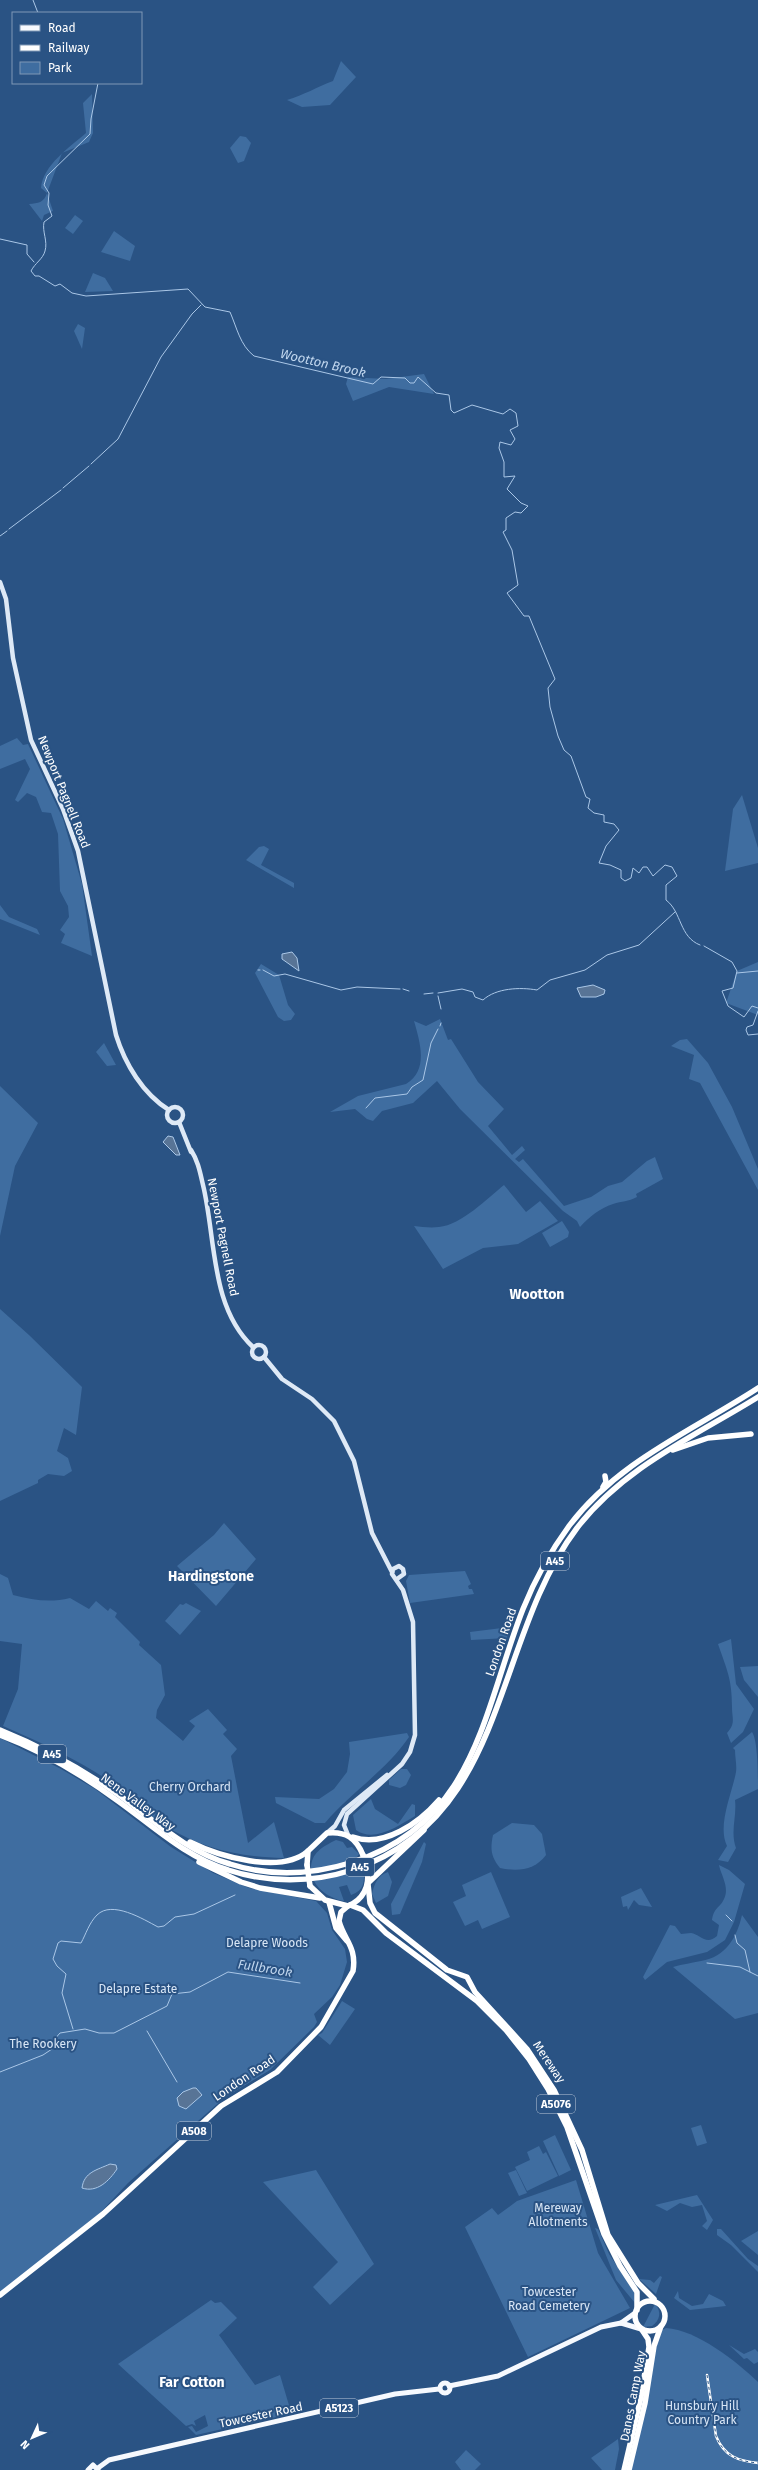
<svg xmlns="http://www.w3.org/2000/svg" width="758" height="2470" viewBox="0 0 758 2470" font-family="'Fira Sans',sans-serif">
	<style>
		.green { fill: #3f6da0 }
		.water { fill: #587496; stroke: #aac7e7 }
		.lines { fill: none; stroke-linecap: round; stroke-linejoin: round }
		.stream { stroke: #aac7e7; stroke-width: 1 }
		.secondary { stroke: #dee9f6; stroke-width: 4.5 }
		.primary { stroke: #f6f9fe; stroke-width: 5 }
		.highway { stroke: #fff; stroke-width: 5.5 }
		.rail-casing { stroke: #fff; stroke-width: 2.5 }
		.rail { stroke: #2a5384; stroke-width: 1; stroke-dasharray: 3; stroke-linecap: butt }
		.highway-bridge { stroke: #fff; stroke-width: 5.5 }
		.labels { text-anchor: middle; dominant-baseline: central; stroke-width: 4; stroke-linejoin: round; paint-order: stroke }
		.shield { fill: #2a5384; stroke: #bfcbda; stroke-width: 1 }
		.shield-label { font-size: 11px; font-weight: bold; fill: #fff }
		.street-label { font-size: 12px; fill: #fff; stroke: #2a5384 }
		.park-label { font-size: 12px; fill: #d8e6f6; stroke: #2a5384 }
		.water-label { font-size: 13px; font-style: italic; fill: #c0d6ee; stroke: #2a5384 }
		.quarter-label { font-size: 14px; font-weight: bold; fill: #fff; stroke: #2a5384 }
	</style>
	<rect width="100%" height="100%" fill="#2a5384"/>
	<g class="green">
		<path d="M 341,61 L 356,77 L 330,105 L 302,107 L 287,100 C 304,95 317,87 333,81 Z"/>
		<path d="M 92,94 L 93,133 L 89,142 L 62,153 L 47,193 L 53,211 L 44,215 L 42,221 L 29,204 C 38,203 44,203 47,193 L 41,188 C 43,165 70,147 86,133 L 83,103 Z"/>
		<polygon points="240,136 246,137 251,143 244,161 238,163 230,148"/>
		<polygon points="75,215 83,221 73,234 65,228"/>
		<polygon points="114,231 135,246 130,261 101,252"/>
		<polygon points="93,273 105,278 113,291 85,292"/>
		<polygon points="78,324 85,328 82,349 74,331"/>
		<polygon points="424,374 434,394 389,387 353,401 346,384 348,377 386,379"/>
		<polygon points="17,738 23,745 28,744 63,819 82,884 92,956 61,943 65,934 60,930 69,917 68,906 60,891 58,834 51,813 42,812 36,797 27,793 18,802 15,800 30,769 25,759 0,769 0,746"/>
		<polygon points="742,795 758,848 758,863 725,871 733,809"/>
		<polygon points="264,846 269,849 261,865 294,883 294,888 246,860 259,847"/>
		<polygon points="0,905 9,917 37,929 40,935 0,919"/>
		<polygon points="758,962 758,1015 726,1003 737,971"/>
		<polygon points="261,964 279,975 288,1005 295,1014 291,1020 284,1021 278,1017 255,973"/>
		<path d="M 440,1019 L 448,1040 L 451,1039 L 478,1082 L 504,1109 L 488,1126 L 512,1155 L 522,1146 L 525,1150 L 515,1159 L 519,1162 L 523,1159 L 564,1206 L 591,1197 L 608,1186 L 622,1182 L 647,1161 L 655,1157 L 663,1179 L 636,1194 L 637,1197 C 628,1202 622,1201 613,1204 C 600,1208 589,1217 580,1227 L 577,1221 L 563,1211 L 460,1109 L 437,1081 L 413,1103 L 382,1111 L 373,1121 L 367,1119 L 355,1109 L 330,1112 L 358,1096 L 406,1084 C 429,1070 420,1042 414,1021 L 426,1026 Z"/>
		<polygon points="687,1039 708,1063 732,1107 758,1169 758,1190 700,1083 689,1079 694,1055 671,1046 680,1040"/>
		<polygon points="104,1043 116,1065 107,1066 96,1052"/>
		<polygon points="0,1086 38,1123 15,1166 0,1236"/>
		<path d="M 504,1185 L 526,1212 L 540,1201 L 558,1221 L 518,1244 L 483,1248 L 443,1269 L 414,1226 C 422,1227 431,1228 439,1227 C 461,1225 488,1198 504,1185 Z"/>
		<polygon points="562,1221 569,1232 568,1237 550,1247 542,1233"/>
		<polygon points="0,1309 29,1335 82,1387 76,1435 64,1428 57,1451 68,1458 72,1471 64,1476 48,1474 38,1480 38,1483 0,1501"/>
		<polygon points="224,1523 256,1559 216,1606 177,1566 214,1535"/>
		<polygon points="465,1571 471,1584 468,1586 469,1589 472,1589 474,1594 410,1603 406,1581 409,1575"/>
		<path d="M 0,1574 L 8,1578 L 13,1595 C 33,1600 50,1603 70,1598 L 89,1609 L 96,1601 L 108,1611 L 110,1608 L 117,1613 L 115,1617 L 140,1642 L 139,1645 L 161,1665 L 165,1695 L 157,1710 L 156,1718 L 183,1741 L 195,1726 L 189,1721 L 208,1709 L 227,1730 L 223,1734 L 237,1749 L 231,1756 L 248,1843 L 274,1822 L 284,1858 C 240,1857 203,1849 165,1826 C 146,1814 130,1795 111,1782 C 78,1760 40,1742 3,1726 L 18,1689 L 22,1644 L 0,1641 Z"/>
		<polygon points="186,1603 201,1611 180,1635 165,1621 180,1604 183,1605"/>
		<polygon points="510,1627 507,1638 471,1640 470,1632"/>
		<path d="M 731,1639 L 736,1684 L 754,1709 L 743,1732 L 731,1743 L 727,1733 C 736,1723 732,1719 732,1707 C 732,1679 727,1670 718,1644 Z"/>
		<polygon points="758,1666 758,1697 744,1680 740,1667"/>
		<path d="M 752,1732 C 758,1740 758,1777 758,1789 L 735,1800 C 737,1817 730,1831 736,1848 L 728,1862 L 718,1860 L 727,1846 C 717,1825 732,1794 736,1772 C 737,1766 735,1757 735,1750 L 733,1748 Z"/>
		<path d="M 407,1733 L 409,1737 C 386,1771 351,1792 325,1823 L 315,1823 L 276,1803 L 275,1797 L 319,1799 L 334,1789 L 347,1772 L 350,1754 L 349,1742 Z"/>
		<polygon points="0,1738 61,1769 95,1789 171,1847 213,1873 249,1888 316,1901 327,1913 332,1930 345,1949 347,1962 340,1985 332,1997 314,2014 317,2022 314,2027 270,2070 224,2098 128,2183 98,2215 0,2292"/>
		<polygon points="401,1769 407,1769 411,1775 406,1785 400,1788 389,1785 389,1780"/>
		<path d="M 371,1799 L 375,1809 L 398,1824 L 412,1804 L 415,1805 L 415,1816 C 398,1826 374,1843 356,1830 L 353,1815 Z"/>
		<path d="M 512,1823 L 534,1825 L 542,1834 L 546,1855 C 535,1870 518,1872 500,1868 C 491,1857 490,1849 493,1835 Z"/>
		<path d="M 336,1840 L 343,1842 L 347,1848 L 352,1847 L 359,1854 L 357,1857 L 331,1866 L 311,1869 C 311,1853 322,1847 336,1840 Z"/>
		<polygon points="424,1842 426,1844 422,1862 400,1914 392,1915 391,1904"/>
		<path d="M 719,1865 L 729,1870 L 745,1884 L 734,1922 L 725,1940 L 707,1952 L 667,1962 L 645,1980 L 643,1977 L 670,1925 L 675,1926 L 681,1934 C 685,1934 687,1933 691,1933 C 700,1934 706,1946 717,1936 L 719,1925 L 712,1920 C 714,1907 720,1908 724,1899 C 730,1888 721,1875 719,1865 Z"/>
		<path d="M 364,1869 C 364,1882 365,1890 351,1895 L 347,1885 L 339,1887 L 344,1901 C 333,1900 319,1891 314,1881 Z"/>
		<path d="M 388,1872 L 392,1882 L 388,1896 L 376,1903 L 372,1894 C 374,1884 378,1875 388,1872 Z"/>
		<polygon points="491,1872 510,1917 482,1929 478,1920 465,1926 453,1902 466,1896 462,1885"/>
		<polygon points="641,1888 652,1907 639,1905 634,1900 628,1910 627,1906 623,1907 621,1897"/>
		<path d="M 742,1915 L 758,1937 L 758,2013 L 735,2019 L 673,1967 C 683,1964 692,1963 701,1961 C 726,1957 737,1937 742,1915 Z"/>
		<polygon points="342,2001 355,2009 330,2045 318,2035 322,2033"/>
		<polygon points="701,2125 707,2143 697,2146 691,2128"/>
		<polygon points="555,2135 571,2170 559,2176 543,2141"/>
		<polygon points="539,2146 543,2154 546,2152 558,2176 527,2191 515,2167 530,2160 527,2152"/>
		<polygon points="316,2170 374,2264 330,2305 313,2287 338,2262 263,2182"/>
		<polygon points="516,2170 527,2193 519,2196 508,2173"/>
		<polygon points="576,2180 598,2253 630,2308 528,2357 465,2227 492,2208 498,2215 517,2201"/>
		<polygon points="697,2195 713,2220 707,2230 702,2226 707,2221 702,2205 692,2207 680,2203 667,2211 655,2205"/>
		<polygon points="595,2228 598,2229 609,2254 634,2292 635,2303 616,2280"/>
		<polygon points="717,2229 721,2229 748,2259 758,2266 758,2272 731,2245 717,2235"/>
		<polygon points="758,2231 758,2255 741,2241"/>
		<polygon points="660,2276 662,2277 656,2294 639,2279 650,2280 654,2283"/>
		<polygon points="678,2291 679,2298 692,2306 703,2304 709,2294 723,2301 726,2306 690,2310 674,2298"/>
		<polygon points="211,2300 215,2303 221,2302 237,2318 219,2335 255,2385 280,2375 291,2412 290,2414 196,2435 188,2427 192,2426 196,2432 208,2426 205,2415 194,2421 196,2426 192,2424 186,2426 118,2364"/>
		<path d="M 655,2304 C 662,2312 660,2320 652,2326 L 643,2327 Z"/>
		<path d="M 666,2328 C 697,2330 736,2361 758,2382 L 758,2470 L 631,2470 L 658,2339 L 662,2330 Z"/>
		<polygon points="729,2345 744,2354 755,2349 758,2352 758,2362 754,2364 747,2358 744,2359"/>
		<polygon points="618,2439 619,2449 615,2470 602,2470 591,2458"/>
		<polygon points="466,2450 481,2464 475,2470 461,2470 455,2462"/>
	</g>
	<g class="water">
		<polygon points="292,952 297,958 299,971 282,959 282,954"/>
		<polygon points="593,985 605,990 604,994 596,997 581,997 577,988"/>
		<polygon points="168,1136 173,1137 180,1155 176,1155 163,1142"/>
		<polygon points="193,2088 196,2088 202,2095 186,2109 179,2106 177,2098 183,2092"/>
		<path d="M 110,2164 L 116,2165 L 117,2169 C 109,2181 97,2193 82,2188 C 84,2172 97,2170 110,2164 Z"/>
	</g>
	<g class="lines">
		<g class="stream">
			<polyline points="33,0 38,13"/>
			<path d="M 98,83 L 91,119 L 90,134 L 47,176 L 44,185 L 49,193 L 48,205 L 52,216 L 44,222 C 42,232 48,241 45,251 C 43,259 35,263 31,271 L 35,276 L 39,276 L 55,286 L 60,284 L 72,293 L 86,296 L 188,289 L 205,307 L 230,312 C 237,328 240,345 254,356 L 373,384 L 381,377 L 405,378 L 410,383 L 414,383 L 418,377 L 436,393 L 449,395 L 451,410 L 454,413 L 472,405 L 503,414 L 510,409 L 516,413 L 518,426 L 510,430 L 515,439 L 511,445 L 500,442 L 499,448 L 504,462 L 504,477 L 515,476 L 507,489 L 521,503 L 528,506 L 521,513 L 515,512 L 506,518 L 506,530 L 503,532 L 512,550 L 518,585 L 507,593 L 524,616 L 529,616 L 555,679 L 548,688 L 550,707 L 558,736 L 564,750 L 571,756 L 586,797 L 590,799 L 588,808 L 594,813 L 604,815 L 604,822 L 614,824 L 619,830 L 606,846 L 599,863 L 610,865 L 621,870 L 621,878 L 625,881 L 631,878 L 633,868 L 639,873 L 643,867 L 647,867 L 653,876 L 665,865 L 672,867 L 677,876 L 666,885 L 666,900 C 682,912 679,937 700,945"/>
			<polyline points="0,239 27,245 27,254 34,262"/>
			<polyline points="91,464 118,439 161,357 192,314 201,305"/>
			<polyline points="63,488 89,466"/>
			<polyline points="9,529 61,490"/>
			<polyline points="0,536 7,531"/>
			<polyline points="704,946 732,962 737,971 733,988 722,991 728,1006 744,1017 752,1006 758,1008"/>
			<polyline points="258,970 260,970"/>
			<polyline points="263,970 274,976 285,974 341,990 357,987 400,989"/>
			<polyline points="737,973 758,971"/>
			<polyline points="403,989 409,991"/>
			<path d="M 438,993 L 462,989 L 473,992 L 475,997 L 483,1000 C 496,988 520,987 537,990 L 550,980 L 585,970 L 607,955 L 639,945 L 675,912"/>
			<polyline points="424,994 433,993"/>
			<polyline points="438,996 441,1009"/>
			<polyline points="758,1011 753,1025 747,1027 746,1030 748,1035 758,1034"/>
			<polyline points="440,1026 441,1023"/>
			<polyline points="366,1108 375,1098 407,1094 412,1087 423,1080 431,1043 438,1029"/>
			<polyline points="726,1915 732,1921"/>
			<polyline points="735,1935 737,1943 745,1950 750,1972"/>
			<polyline points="707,1963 740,1967 758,1976"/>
			<path d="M 73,2029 L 62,1993 L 66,1974 L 57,1966 L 53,1959 L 58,1943 L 61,1941 L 81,1943 C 86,1934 89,1923 97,1915 C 112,1900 143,1919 158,1927 L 164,1926 L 175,1917 L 194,1914 L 235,1895"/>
			<polyline points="147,2031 177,2082"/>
			<polyline points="0,2072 43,2055 52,2049 53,2041 60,2033 85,2029 99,2033 114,2033 167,2006 172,1994 190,1992 228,1972 300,1983"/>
		</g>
		<g class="secondary">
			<path d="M 0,582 L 6,599 L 13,658 L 31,740 L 63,809 L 78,851 L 116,1035 C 125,1064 143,1094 169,1110"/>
			<circle cx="175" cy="1115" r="8"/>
			<polyline points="179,1122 191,1152"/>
			<path d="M 191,1150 C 198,1161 200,1172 203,1185 C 216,1238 210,1307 253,1347"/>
			<circle cx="259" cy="1352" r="7"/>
			<polyline points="264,1357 282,1379 312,1399 334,1421 354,1461 372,1533 392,1572"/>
			<polyline points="327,1833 335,1826 344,1810 387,1775"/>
			<polyline points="348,1835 344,1825 347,1814 402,1764 410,1752 415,1735 413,1622 403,1590 392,1574 393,1569 399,1566 403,1569 404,1574 397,1579"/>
		</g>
		<g class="primary">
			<polyline points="621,2323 635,2313"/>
			<circle cx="445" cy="2388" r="5"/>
			<polyline points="449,2386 498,2376 601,2327 621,2323 641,2329"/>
			<polyline points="98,2468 109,2460 395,2394 439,2389"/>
			<polyline points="88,2470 93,2465 98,2470"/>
		</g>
		<g class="highway">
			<polyline points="673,1450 708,1438 751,1434"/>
			<polyline points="603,1487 606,1482 605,1476"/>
			<path d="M 0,1730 C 42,1747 82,1769 119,1795 C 155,1821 187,1852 230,1864 C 271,1877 312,1875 353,1862 C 476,1822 483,1711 523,1609 C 535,1579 550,1552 569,1526 C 618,1461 692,1431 758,1388"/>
			<path d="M 0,1735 C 43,1751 81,1774 118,1801 C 153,1826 187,1858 228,1870 C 268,1883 312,1883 352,1870 C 509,1818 492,1640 577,1528 C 624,1467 695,1436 758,1397"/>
			<path d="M 353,1837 C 384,1848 419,1823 439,1800"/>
			<path d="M 190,1842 C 218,1856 281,1875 308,1851"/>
			<polyline points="199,1862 241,1882 260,1888 320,1898"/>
			<path d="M 307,1865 L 308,1851 L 327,1833 C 346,1831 356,1838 363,1855"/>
			<polyline points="368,1883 424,1830"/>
			<polyline points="368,1884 370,1903 375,1913 447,1970 467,1977 475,1992 527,2049 554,2090 582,2150 608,2235 638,2283 654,2299"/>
			<path d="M 310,1886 L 325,1900 L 348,1906 C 363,1900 370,1886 367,1871"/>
			<polyline points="329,1902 336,1928 347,1941"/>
			<polyline points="350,1905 363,1910 386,1933 477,2001 506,2030 529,2059 548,2089 567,2127 604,2234 620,2266 637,2292 637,2310"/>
			<path d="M 0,2295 L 103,2214 L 221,2106 L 277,2072 L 321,2027 L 353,1971 C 357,1947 344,1940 339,1921 L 341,1912 L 348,1906"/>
			<circle cx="650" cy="2316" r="15"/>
			<polyline points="624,2470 641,2397 649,2347 648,2339 642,2330"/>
			<polyline points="629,2470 645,2403 654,2346 661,2326"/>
		</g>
		<defs>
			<path id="rail" d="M 707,2375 L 716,2436 C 724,2456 738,2461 758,2463"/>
		</defs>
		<use href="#rail" class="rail-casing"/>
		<use href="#rail" class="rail"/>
		<g class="highway-bridge">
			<polyline points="363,1855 367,1871"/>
			<polyline points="307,1865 310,1886"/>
		</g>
	</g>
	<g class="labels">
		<g class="shield">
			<rect x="541" y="1552" width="28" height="18" rx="3"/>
			<rect x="38" y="1745" width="28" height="18" rx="3"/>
			<rect x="346" y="1858" width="28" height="18" rx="3"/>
			<rect x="537" y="2095" width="38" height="18" rx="3"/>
			<rect x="177" y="2122" width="34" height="18" rx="3"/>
			<rect x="320" y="2399" width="38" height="18" rx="3"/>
		</g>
		<g class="shield-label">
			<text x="555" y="1561">A45</text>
			<text x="52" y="1754">A45</text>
			<text x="360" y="1867">A45</text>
			<text x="556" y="2104">A5076</text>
			<text x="194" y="2131">A508</text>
			<text x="339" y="2408">A5123</text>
		</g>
		<g class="street-label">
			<text transform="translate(64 792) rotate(68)">Newport Pagnell Road</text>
			<text transform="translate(223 1237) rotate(79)">Newport Pagnell Road</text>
			<text transform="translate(501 1642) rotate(-71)">London Road</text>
			<text transform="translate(138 1802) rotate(36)">Nene Valley Way</text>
			<text transform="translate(549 2062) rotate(56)">Mereway</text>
			<text transform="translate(244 2078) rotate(-34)">London Road</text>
			<text transform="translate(633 2396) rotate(-79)">Danes Camp Way</text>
			<text transform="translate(261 2415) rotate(-12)">Towcester Road</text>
		</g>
		<g class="park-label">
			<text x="190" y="1787">Cherry Orchard</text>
			<text x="267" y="1943">Delapre Woods</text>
			<text x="138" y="1989">Delapre Estate</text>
			<text x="43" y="2044">The Rookery</text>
			<text x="558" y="2208">Mereway<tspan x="558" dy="14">Allotments</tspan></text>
			<text x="549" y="2292">Towcester<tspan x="549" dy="14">Road Cemetery</tspan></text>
			<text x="702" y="2406">Hunsbury Hill<tspan x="702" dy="14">Country Park</tspan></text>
		</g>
		<g class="water-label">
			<text transform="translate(323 363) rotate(13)">Wootton Brook</text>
			<text transform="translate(265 1968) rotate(9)">Fullbrook</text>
		</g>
		<g class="quarter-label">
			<text x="537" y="1294">Wootton</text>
			<text x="211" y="1576">Hardingstone</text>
			<text x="192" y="2382">Far Cotton</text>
		</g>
	</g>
	<rect x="12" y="12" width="130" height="72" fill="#2a5384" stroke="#7f98b5"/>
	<rect x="20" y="25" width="20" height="6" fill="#f6f9fe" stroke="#7f98b5"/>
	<text x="48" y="32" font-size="12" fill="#ffffff">Road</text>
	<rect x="20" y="45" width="20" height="6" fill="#ffffff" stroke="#7f98b5"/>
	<text x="48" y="52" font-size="12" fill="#ffffff">Railway</text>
	<rect x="20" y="62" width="20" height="12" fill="#3f6da0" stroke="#7f98b5"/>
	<text x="48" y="72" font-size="12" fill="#ffffff">Park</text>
	<g transform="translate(32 2438) rotate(226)" stroke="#2a5384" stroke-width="3" paint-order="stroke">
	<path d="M0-3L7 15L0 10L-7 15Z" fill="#ffffff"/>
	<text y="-6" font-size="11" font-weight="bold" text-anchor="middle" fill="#ffffff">N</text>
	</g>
</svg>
